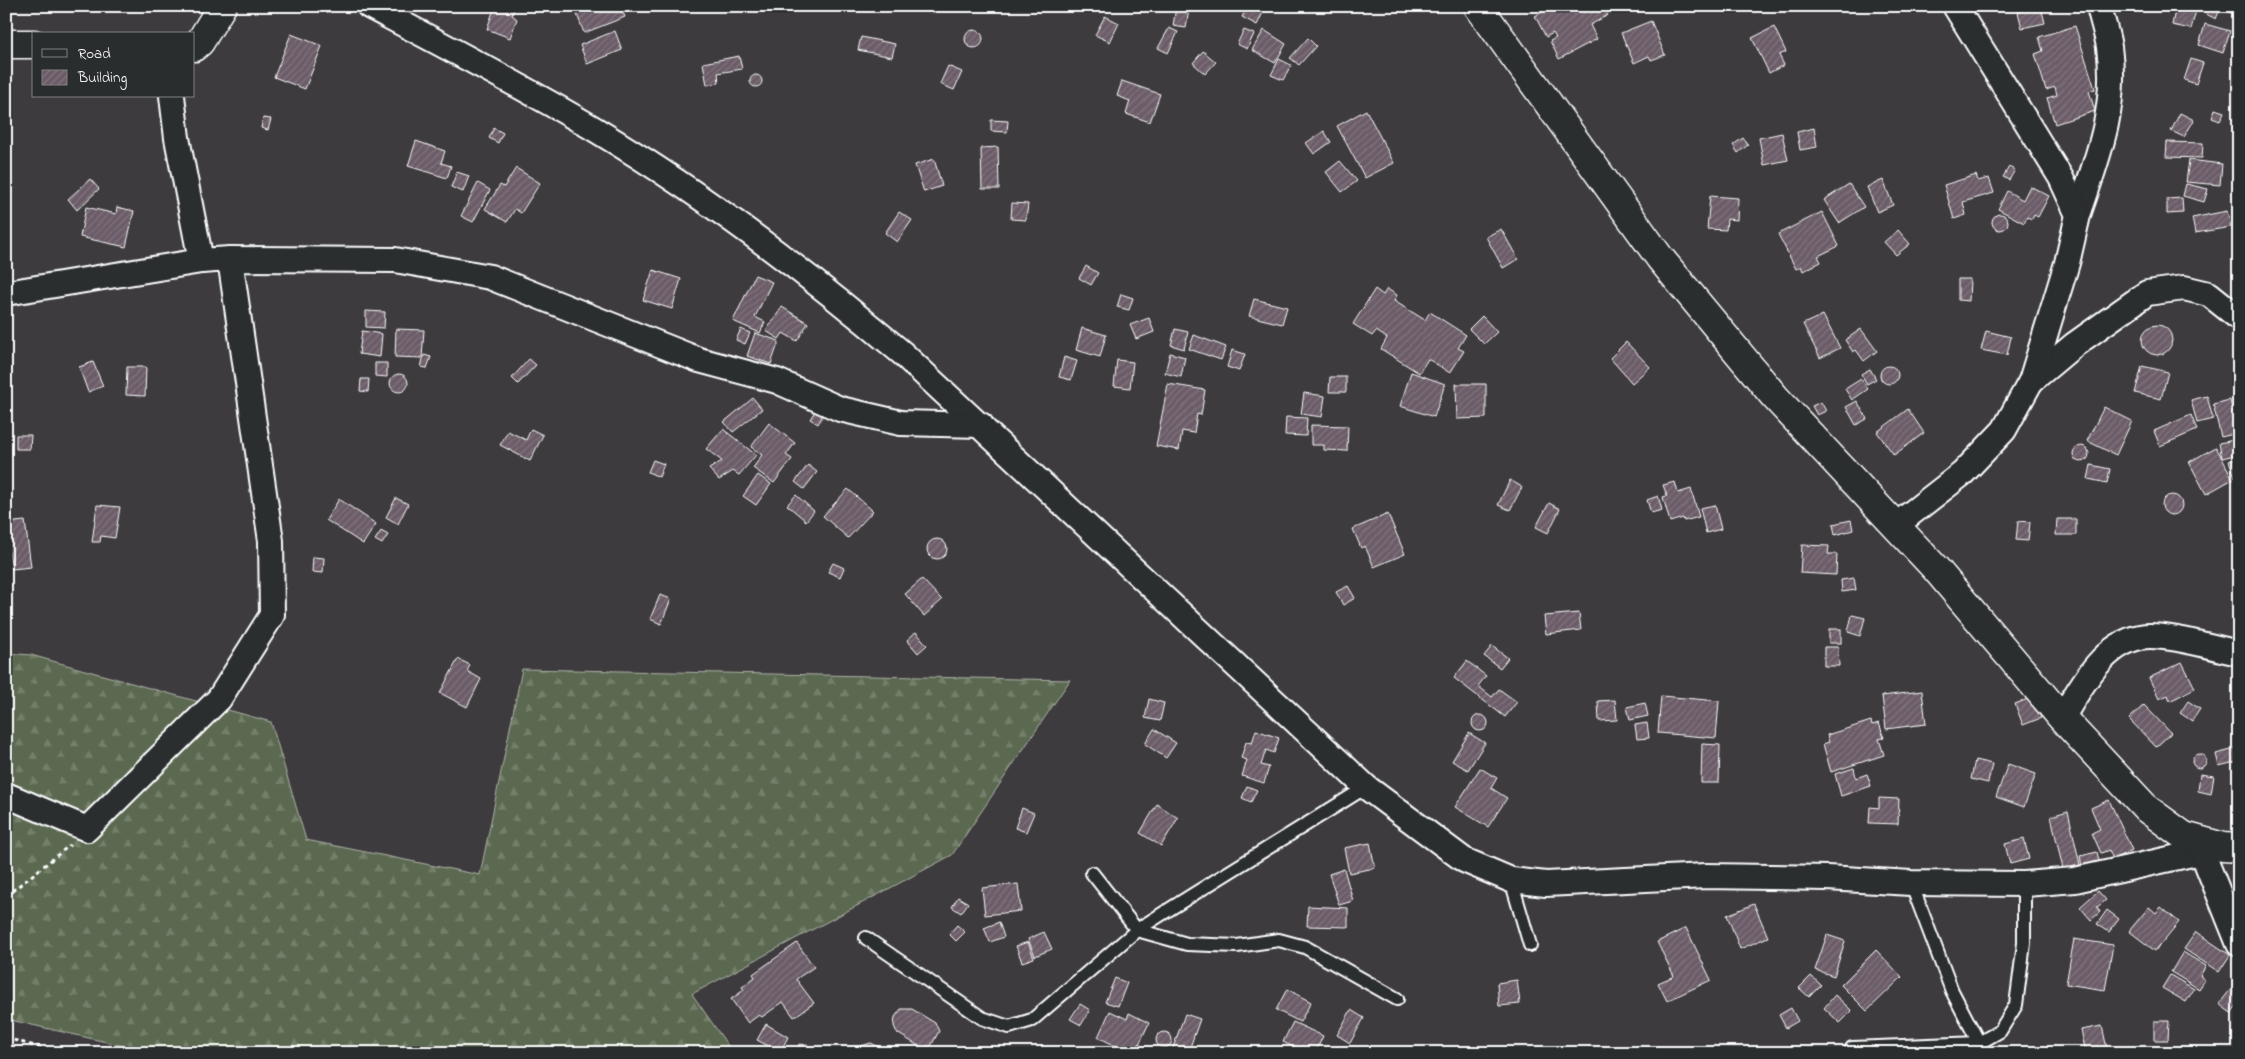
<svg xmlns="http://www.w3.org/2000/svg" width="2245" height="1059" viewBox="0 0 2245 1059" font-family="'Indie Flower',sans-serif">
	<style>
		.forest { fill: url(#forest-firs); stroke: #aeb4a8 }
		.building { fill: url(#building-hatch); stroke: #fff }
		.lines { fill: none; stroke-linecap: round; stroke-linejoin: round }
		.lane-casing { stroke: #fff; stroke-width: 16 }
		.street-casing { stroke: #fff; stroke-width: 28 }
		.secondary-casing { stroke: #fff; stroke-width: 31 }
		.path { stroke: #fff; stroke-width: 3; stroke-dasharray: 4 4; stroke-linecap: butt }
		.lane { stroke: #2a2d2e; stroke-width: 12 }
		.street { stroke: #2a2d2e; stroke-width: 24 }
		.secondary { stroke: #2a2d2e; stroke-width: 28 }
	</style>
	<defs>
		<pattern id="forest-firs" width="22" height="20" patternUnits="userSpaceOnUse" patternTransform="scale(1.25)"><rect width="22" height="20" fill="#5c6951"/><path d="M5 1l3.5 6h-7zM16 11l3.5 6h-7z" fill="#74806b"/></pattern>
		<pattern id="building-hatch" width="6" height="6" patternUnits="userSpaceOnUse" patternTransform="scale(1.25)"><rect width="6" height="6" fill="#6b5c67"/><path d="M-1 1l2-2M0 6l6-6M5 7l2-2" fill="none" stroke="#81747e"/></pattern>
	</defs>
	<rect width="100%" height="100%" fill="#3e3b3f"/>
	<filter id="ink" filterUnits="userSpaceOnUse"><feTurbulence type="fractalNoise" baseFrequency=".02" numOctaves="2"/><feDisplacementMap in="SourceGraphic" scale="10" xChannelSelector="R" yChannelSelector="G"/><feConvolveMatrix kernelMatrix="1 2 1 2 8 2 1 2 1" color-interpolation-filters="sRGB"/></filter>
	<g filter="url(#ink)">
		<polygon class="forest" points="6,653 31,655 271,722 306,840 480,875 522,669 1070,680 952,855 692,994 733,1053 154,1053 6,1019"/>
		<g class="building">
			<polygon points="495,6 515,6 512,15 517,19 510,38 487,29"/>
			<polygon points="574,6 620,6 625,17 584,33"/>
			<polygon points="1241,6 1266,6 1257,25 1242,17 1246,9"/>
			<polygon points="1554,6 1558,6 1562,13 1575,6 1603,6 1608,15 1590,25 1597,39 1559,59 1550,41 1556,38 1553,33 1546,37 1535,16"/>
			<polygon points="2176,6 2197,7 2191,29 2172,25"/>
			<polygon points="2210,6 2234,6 2231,13 2220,9 2216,19 2206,14"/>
			<polygon points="1176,7 1189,9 1186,28 1173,26"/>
			<polygon points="2041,7 2045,23 2022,28 2018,12"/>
			<polygon points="1105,16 1119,23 1110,42 1095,35"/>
			<polygon points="1651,21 1665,55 1651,60 1649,56 1634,63 1621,33"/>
			<polygon points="2205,24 2230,31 2223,53 2199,45"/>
			<polygon points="2075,26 2095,89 2089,91 2095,111 2055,124 2047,98 2057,95 2055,87 2046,90 2035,54 2043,51 2039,37"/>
			<polygon points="1774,27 1786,52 1779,55 1784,65 1769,73 1752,38"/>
			<polygon points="1169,28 1178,32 1168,53 1158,48"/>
			<polygon points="1244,30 1254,34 1247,49 1237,44"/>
			<polygon points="1264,30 1286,44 1275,63 1252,50"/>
			<circle cx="974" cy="39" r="9"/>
			<polygon points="615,31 622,50 587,64 580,45"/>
			<polygon points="291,34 322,46 305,89 274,77"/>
			<polygon points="861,37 895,44 892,57 858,50"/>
			<polygon points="1308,38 1316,46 1299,65 1290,58"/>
			<polygon points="1203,51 1216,62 1205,74 1193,63"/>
			<polygon points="739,56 742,69 718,73 719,83 707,85 703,63"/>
			<polygon points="1279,59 1291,65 1283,80 1271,75"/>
			<polygon points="2191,59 2203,63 2196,84 2184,80"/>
			<polygon points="948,66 962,72 954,90 940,84"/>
			<circle cx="756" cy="81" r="6"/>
			<polygon points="1122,81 1160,94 1150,122 1126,114 1130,101 1117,96"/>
			<polygon points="2215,109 2224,112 2220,121 2212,118"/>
			<polygon points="1366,110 1394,163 1365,178 1337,126"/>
			<polygon points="2180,113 2194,120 2184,137 2171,131"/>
			<polygon points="263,118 271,119 268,130 261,128"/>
			<polygon points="991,120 1008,121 1007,132 991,131"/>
			<polygon points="494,128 503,133 498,143 489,138"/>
			<polygon points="1814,128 1817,147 1800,150 1797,132"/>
			<polygon points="1324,131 1331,142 1314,154 1306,143"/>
			<polygon points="1782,133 1788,160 1764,165 1759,138"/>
			<polygon points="1743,138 1748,145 1738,153 1733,145"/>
			<polygon points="416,141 445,151 441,163 451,166 447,178 408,166"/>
			<polygon points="2167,142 2203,143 2202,158 2166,157"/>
			<polygon points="998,147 999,189 982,189 981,148"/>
			<polygon points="934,159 942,186 924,192 915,165"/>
			<polygon points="2189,160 2222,164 2220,185 2186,182"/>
			<polygon points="1340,161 1357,181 1342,192 1326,172"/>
			<polygon points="2009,167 2015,170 2009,180 2003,177"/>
			<polygon points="516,168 540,183 521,213 515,209 507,222 485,209 500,185 504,187"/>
			<polygon points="457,172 469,176 463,192 451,187"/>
			<polygon points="1976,175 1978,181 1989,178 1994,193 1963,202 1966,215 1954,219 1944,185"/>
			<polygon points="90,179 99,189 77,210 68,199"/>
			<polygon points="1883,180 1893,205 1877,212 1867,187"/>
			<polygon points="478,183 490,190 473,222 461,216"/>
			<polygon points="1849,184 1864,207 1839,223 1824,200"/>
			<polygon points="2186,184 2208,189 2204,202 2183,196"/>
			<polygon points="2030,186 2049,196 2038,217 2034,215 2032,219 2027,217 2024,223 1998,209 2007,191 2023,200"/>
			<polygon points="1710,196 1738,198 1737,220 1727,219 1726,230 1707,229"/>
			<polygon points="2182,198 2183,213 2167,214 2167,199"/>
			<polygon points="1012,203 1028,204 1026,220 1011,219"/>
			<polygon points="86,207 116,214 117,207 134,211 126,247 80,237"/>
			<polygon points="2227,211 2231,227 2195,233 2192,218"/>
			<polygon points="899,212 912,220 897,242 885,233"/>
			<polygon points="1822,212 1839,246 1818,256 1821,262 1803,271 1801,266 1796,269 1778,234"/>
			<circle cx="2000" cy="222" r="8"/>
			<polygon points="1501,229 1518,259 1503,268 1486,237"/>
			<polygon points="1898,230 1910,244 1896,255 1884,242"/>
			<polygon points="1086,266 1098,273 1091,285 1079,278"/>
			<polygon points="653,270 681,279 672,309 643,300"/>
			<polygon points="755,275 772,282 755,317 765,322 760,333 733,321"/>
			<polygon points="1958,279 1970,279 1969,301 1958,300"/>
			<polygon points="1375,289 1383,295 1387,289 1397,295 1394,301 1425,320 1430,312 1466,335 1458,348 1464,351 1450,373 1428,359 1419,373 1381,349 1387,338 1376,331 1372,336 1353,324"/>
			<polygon points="1121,294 1133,298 1129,310 1117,307"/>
			<polygon points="1254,299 1287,307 1282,324 1249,316"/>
			<polygon points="782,307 808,323 797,341 783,333 779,339 766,331"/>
			<polygon points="366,311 385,312 384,328 366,327"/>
			<polygon points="1823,315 1840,348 1820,358 1803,324"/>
			<polygon points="1482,316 1497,332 1484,344 1469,329"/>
			<polygon points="1149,318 1154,332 1136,339 1130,325"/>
			<circle cx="2157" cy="340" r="15"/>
			<polygon points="1082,328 1106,335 1100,357 1076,350"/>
			<polygon points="396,329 424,330 422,358 395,357"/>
			<polygon points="741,329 750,333 745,344 736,340"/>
			<polygon points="1175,329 1188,332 1184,349 1171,345"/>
			<polygon points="1861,329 1877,351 1864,361 1856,350 1853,352 1845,340"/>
			<polygon points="362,331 382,334 380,357 359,354"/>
			<polygon points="1986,331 2011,337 2007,355 1981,350"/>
			<polygon points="755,333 779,341 771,364 747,356"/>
			<polygon points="1194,335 1226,347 1221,360 1189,349"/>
			<polygon points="1626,342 1650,367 1632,383 1610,358"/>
			<polygon points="1232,350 1245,354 1239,371 1227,367"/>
			<polygon points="1170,353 1185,357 1181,377 1165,373"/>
			<polygon points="424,355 431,357 427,368 421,367"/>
			<polygon points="1064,357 1077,361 1071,380 1059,377"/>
			<polygon points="529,359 536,365 518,384 512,378"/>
			<polygon points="1117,360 1133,362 1130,388 1114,386"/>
			<polygon points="93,362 103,386 88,392 79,367"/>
			<polygon points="375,363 387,363 387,377 375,376"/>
			<polygon points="2142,366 2168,372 2161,399 2135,393"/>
			<circle cx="1889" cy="375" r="9"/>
			<polygon points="127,367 146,367 145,396 126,395"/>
			<polygon points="1870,369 1876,379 1867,384 1861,374"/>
			<polygon points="1411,372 1445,384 1434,417 1400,406"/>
			<circle cx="399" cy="383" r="9"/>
			<polygon points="1330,377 1346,377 1346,392 1329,392"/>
			<polygon points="361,379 369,379 368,392 360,391"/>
			<polygon points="1861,379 1868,389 1852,400 1845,389"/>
			<polygon points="1168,384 1205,390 1201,415 1197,414 1194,433 1182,431 1179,450 1156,446"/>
			<polygon points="1456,384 1486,384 1486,418 1457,419"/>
			<polygon points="1304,393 1325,396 1322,417 1301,414"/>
			<polygon points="2207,396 2213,419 2197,423 2191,400"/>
			<polygon points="753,398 762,409 733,432 724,422"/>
			<polygon points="2230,400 2238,433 2221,437 2213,404"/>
			<polygon points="1857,401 1867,419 1856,425 1846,407"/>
			<polygon points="1821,402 1826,411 1817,415 1812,406"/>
			<polygon points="2104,407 2132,421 2116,455 2087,441"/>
			<polygon points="1908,409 1924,433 1894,455 1877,432"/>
			<polygon points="815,411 823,415 818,424 810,419"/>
			<polygon points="2191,415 2197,430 2160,446 2154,431"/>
			<polygon points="1286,417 1307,418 1306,436 1285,435"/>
			<polygon points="769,423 795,443 786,455 792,459 774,483 753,468 762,455 751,447"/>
			<polygon points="1311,425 1348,426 1347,451 1324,450 1324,445 1311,445"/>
			<polygon points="531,429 543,435 530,461 500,445 508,431 526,440"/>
			<polygon points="723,429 756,455 739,475 733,471 719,480 709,469 722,461 706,449"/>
			<polygon points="16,435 31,435 30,449 16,449"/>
			<polygon points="2239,439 2239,454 2222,458 2219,443"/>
			<circle cx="2081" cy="454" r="8"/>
			<polygon points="2216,447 2233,479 2206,494 2189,462"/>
			<polygon points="2239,458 2239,476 2235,477 2229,461"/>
			<polygon points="653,460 664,464 659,477 648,472"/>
			<polygon points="808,465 817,472 804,489 795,482"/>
			<polygon points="2091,465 2110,469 2107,483 2088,479"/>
			<polygon points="758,475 771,484 756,505 743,496"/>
			<polygon points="1510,480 1522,487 1510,510 1498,505"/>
			<polygon points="1675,482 1678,493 1691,489 1699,517 1684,521 1683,518 1670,522 1663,497 1667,496 1663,485"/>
			<polygon points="848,489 873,511 848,538 823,516"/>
			<polygon points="796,495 814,511 806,521 787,505"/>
			<circle cx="2172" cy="505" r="10"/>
			<polygon points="1658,496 1662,510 1651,513 1647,500"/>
			<polygon points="396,498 408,504 398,524 386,517"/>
			<polygon points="339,499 376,524 363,544 326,520"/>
			<polygon points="1549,503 1560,509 1548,533 1536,527"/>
			<polygon points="97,505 120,507 115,538 101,536 100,542 92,542"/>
			<polygon points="1715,505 1721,529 1706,533 1700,508"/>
			<polygon points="1388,514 1405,554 1374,567 1365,546 1361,548 1353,529"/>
			<polygon points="2057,519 2076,519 2076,535 2056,535"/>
			<polygon points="1851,520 1853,530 1835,535 1833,524"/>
			<polygon points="25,521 31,567 12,569 9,552 6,552 6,523"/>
			<polygon points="2018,521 2030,522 2028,541 2016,540"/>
			<polygon points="381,531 388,535 382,544 375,540"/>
			<circle cx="937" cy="549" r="10"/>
			<polygon points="1802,545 1829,546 1828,554 1837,554 1836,575 1800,573"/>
			<polygon points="313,557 324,558 323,573 312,572"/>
			<polygon points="833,563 844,568 840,577 828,572"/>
			<polygon points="1854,578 1856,590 1842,592 1841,580"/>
			<polygon points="922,579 942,600 924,616 905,594"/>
			<polygon points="1348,586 1355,598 1343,605 1336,592"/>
			<polygon points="660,595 671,599 661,624 650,619"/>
			<polygon points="1579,613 1581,630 1546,634 1544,616"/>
			<polygon points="1852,615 1865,618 1860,636 1848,632"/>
			<rect x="1829" y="629" width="12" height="14"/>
			<polygon points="916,632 927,645 918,653 907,640"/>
			<polygon points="1492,646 1508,658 1500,668 1484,656"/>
			<polygon points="1824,647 1838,647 1839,666 1824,666"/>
			<polygon points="458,659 470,665 467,671 481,679 467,707 440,693"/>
			<polygon points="1467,661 1486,676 1478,686 1492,697 1499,689 1517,702 1505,717 1454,678"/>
			<polygon points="2182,662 2195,688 2170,701 2168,695 2159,699 2149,678"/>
			<polygon points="1922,691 1926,724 1886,729 1882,696"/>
			<polygon points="1661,696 1719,701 1716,738 1658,733"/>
			<polygon points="2033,697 2041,718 2023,725 2015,704"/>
			<polygon points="1149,699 1164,703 1160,721 1145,718"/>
			<polygon points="1615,700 1617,720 1599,721 1598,701"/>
			<polygon points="2188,701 2200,709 2192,721 2180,713"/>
			<polygon points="1645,703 1648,716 1630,720 1627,707"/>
			<polygon points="2144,705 2171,733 2156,747 2129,719"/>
			<circle cx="1480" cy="723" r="8"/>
			<polygon points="1871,721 1872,725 1879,723 1884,738 1879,739 1884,755 1831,772 1823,744 1829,742 1827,735"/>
			<polygon points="1647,723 1649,738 1637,739 1635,725"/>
			<polygon points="1154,729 1176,743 1166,758 1145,744"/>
			<polygon points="1256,730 1279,738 1274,753 1266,750 1261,765 1269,767 1264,783 1242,776 1247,760 1241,758 1246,742 1252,743"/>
			<polygon points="1469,733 1485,743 1468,770 1452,761"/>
			<polygon points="1702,744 1720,745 1719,783 1701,783"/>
			<polygon points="2239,748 2239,761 2219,766 2216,754"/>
			<circle cx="2199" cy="761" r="7"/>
			<polygon points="1975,760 1992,764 1988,783 1971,779"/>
			<polygon points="2008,764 2036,774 2024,807 1996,797"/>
			<polygon points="1480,768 1497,778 1491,788 1507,798 1488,827 1455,807"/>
			<polygon points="1854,768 1856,778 1867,774 1871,786 1841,796 1835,774"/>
			<polygon points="2200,774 2214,776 2211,794 2198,791"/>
			<polygon points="1247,786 1257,790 1251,802 1242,798"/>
			<polygon points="1879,798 1899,799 1898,824 1869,823 1870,807 1879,808"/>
			<polygon points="2109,800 2132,850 2113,859 2109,850 2101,853 2092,833 2100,829 2091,808"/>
			<polygon points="1157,804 1178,818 1161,846 1140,833"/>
			<polygon points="1022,808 1034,813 1026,832 1015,828"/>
			<polygon points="2068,811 2080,865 2063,869 2051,816"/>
			<polygon points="2024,839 2029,859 2010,864 2005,844"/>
			<polygon points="1370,843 1375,868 1349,873 1344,848"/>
			<polygon points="2097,852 2101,869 2083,872 2080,856"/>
			<polygon points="1344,869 1353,901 1339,905 1329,874"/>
			<polygon points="1018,884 1021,911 985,915 982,888"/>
			<polygon points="2098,891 2106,900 2097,907 2100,912 2091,920 2080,907"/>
			<polygon points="958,897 968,903 961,913 952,907"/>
			<polygon points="1754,904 1768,937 1740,949 1727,915"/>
			<polygon points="1308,906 1348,908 1348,927 1307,926"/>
			<polygon points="2149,907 2156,913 2161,907 2179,922 2155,951 2129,931"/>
			<polygon points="2107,910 2119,919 2109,932 2097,924"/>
			<polygon points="999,922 1004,937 990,942 984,928"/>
			<polygon points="957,925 965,932 956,941 949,934"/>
			<polygon points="1686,928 1711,980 1667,1001 1658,983 1674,976 1657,942"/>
			<polygon points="1044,932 1052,949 1035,956 1028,939"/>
			<polygon points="2196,932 2230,955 2219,972 2184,949"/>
			<polygon points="1827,935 1845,941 1834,976 1815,970"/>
			<polygon points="2074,939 2113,945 2105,990 2066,984"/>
			<polygon points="1028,942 1034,958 1022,962 1016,946"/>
			<polygon points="797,943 814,967 796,979 814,1003 794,1017 783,1002 762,1017 759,1015 748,1023 731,999 744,990 742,987 755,977 753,974"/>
			<polygon points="1876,950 1902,977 1867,1011 1841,985"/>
			<polygon points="2183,952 2206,966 2200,976 2205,980 2199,989 2171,972"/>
			<polygon points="2170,975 2194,989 2186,1002 2162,988"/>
			<polygon points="1811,976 1821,985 1809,997 1799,988"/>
			<polygon points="1115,978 1127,983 1118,1006 1105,1002"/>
			<polygon points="1517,980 1520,1004 1499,1006 1497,983"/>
			<polygon points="1287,989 1311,1002 1300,1022 1276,1010"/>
			<polygon points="2231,989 2239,996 2239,1003 2231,1013 2219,1004"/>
			<polygon points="1835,995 1852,1011 1840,1023 1824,1008"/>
			<polygon points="1080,1004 1090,1010 1081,1025 1070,1019"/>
			<polygon points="1791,1008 1798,1021 1786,1028 1779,1015"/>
			<polygon points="901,1009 912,1009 935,1023 939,1031 931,1046 922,1048 897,1033 894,1026 895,1017"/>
			<polygon points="1351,1010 1364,1018 1350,1043 1337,1035"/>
			<polygon points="1110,1011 1127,1019 1129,1013 1149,1023 1135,1053 1130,1053 1098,1037"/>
			<polygon points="1185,1014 1200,1019 1188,1053 1171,1053"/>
			<polygon points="2154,1021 2169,1021 2168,1040 2154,1040"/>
			<polygon points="1293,1022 1323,1036 1315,1053 1305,1053 1283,1042"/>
			<polygon points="766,1024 788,1037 780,1052 757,1040"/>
			<polygon points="2102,1026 2108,1053 2086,1053 2081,1030"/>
			<circle cx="1164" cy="1040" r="8"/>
			<polygon points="871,1043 877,1046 880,1053 858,1053 861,1046"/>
			<polygon points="799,1044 808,1045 807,1053 798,1053"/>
			<polygon points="2137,1046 2142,1047 2145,1053 2131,1053 2133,1048"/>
		</g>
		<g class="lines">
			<defs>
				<g id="lane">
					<path d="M 1092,873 L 1137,930 C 1213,881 1290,835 1366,787"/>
					<polyline points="1511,880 1530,945"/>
					<polyline points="1911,883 1952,991 1979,1043 2000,1031 2016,1005 2024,943 2024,884"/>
					<polyline points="866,938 982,1018 1009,1027 1032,1020 1137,930 1187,944 1237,946 1279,940 1305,947 1397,999"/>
					<polyline points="1852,1048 1979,1043 1985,1053"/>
				</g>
				<g id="street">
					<path d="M 369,6 C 445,46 522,86 596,130 C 704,195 806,272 902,353 L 1366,787 L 1464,860 L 1511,880 L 1546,884 L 1706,876 L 1827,878 L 1911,883 L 2024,884 L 2075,880 L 2223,847"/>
					<path d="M 2078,215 C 2097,159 2118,108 2109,47 C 2107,34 2102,20 2099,6"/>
					<polyline points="201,261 230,259 395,260 490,277 699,360 777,381 840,409 901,423 981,425"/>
					<polyline points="6,293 201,261 177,138 172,96"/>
					<polyline points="2031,381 2074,345 2147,293 2184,288 2209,294 2239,318"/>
					<polyline points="1895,526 1963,473 2004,430 2031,381 2067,263 2078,215 2061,178 1955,6"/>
					<path d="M 2062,718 C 2080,688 2102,645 2140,637 C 2162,632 2215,648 2239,653"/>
					<polyline points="6,795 87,829 219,699 272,615 271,541 230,259"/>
					<polyline points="2202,852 2239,944"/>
				</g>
				<g id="secondary">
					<polyline points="1478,6 1660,258 1775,397 1936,569 2062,718 2147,809 2184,836 2223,847 2239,848"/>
					<polyline points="6,44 34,44"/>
					<polyline points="194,47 200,42 222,6"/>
				</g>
			</defs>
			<use href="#lane" class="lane-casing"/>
			<use href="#street" class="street-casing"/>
			<use href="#secondary" class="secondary-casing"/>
			<g class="path">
				<polyline points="6,896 70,845"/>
				<polyline points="6,1038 60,1053"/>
			</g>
			<use href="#lane" class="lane"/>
			<use href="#street" class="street"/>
			<use href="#secondary" class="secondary"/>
		</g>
	</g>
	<rect width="2245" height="1059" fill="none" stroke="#2a2d2e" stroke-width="25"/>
	<rect x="12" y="12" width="2220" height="1034" fill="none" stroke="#fff" stroke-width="2" filter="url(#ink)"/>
	<rect x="32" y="32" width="162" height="65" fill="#2a2d2e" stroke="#7f8182"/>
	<rect x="42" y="49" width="25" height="8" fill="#2a2d2e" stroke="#7f8182"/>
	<text x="78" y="58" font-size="15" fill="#ffffff">Road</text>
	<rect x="42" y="70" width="25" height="15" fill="url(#building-hatch)" stroke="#7f8182"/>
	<text x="78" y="82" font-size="15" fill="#ffffff">Building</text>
</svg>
